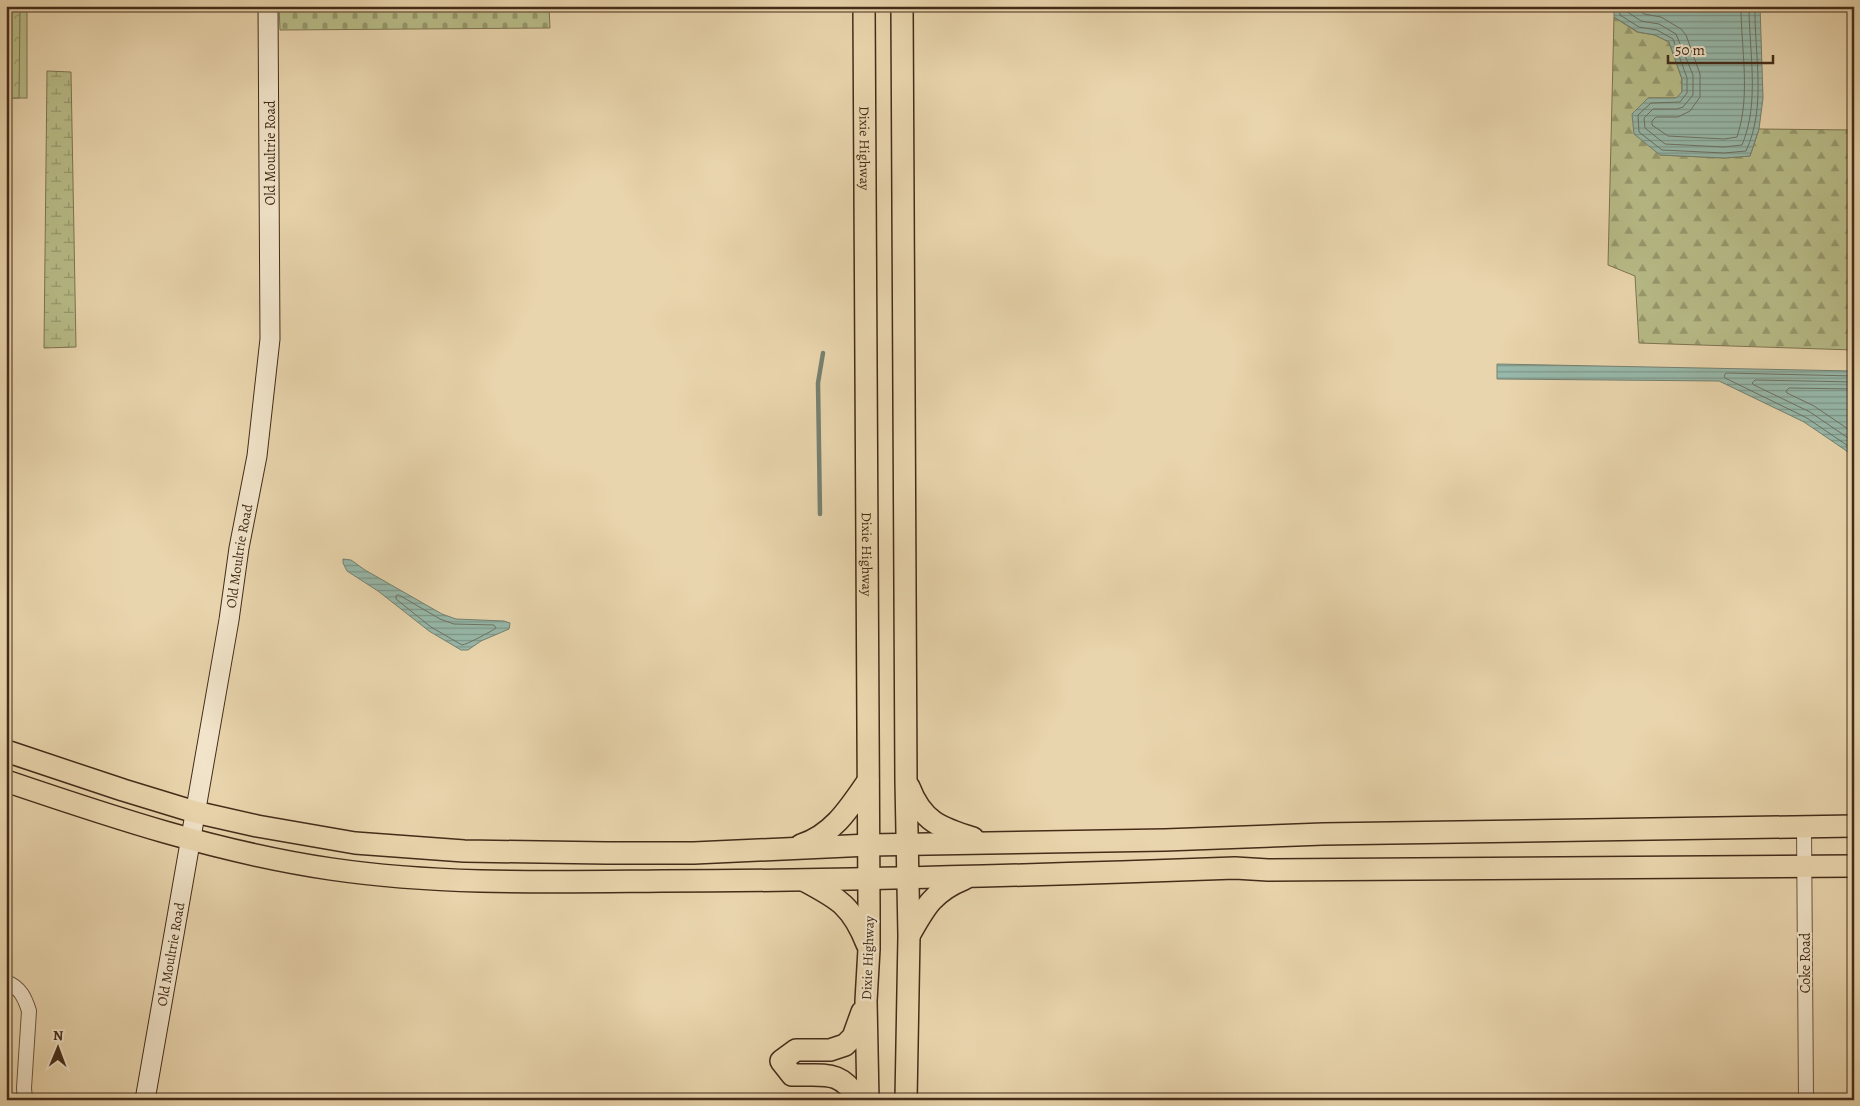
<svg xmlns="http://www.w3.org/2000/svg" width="1860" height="1106" viewBox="0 0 1860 1106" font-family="Alegreya,serif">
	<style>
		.green { fill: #b8bd89; stroke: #7e7451 }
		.forest { fill: url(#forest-firs); stroke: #7e7451 }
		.wetland { fill: url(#wetland-marsh); stroke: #7e7451 }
		.cemetery { fill: url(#cemetery-stones); stroke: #7e7451 }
		.park { fill: url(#park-crowns); stroke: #7e7451 }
		.water { fill: url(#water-rules); stroke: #768171 }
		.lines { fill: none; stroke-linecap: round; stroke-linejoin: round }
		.shore { stroke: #6e7262; stroke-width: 1 }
		.stream { stroke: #768171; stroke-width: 4.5 }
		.minor-casing { stroke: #6d563e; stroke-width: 16 }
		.secondary-casing { stroke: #442c19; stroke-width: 21 }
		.primary-casing { stroke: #442c19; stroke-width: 24 }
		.minor { stroke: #f1e4ca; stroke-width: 14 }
		.secondary { stroke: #f1e4ca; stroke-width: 19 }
		.primary { stroke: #e9d5ad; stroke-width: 21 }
		.labels { text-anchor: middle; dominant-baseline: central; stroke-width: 4.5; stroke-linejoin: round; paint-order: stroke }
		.street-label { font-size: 14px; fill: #442c19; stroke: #f1e4ca }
	</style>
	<defs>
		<pattern id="forest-firs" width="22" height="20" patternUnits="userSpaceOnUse" patternTransform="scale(1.25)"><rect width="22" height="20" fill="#b8bd89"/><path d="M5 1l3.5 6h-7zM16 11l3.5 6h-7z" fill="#979a6f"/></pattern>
		<pattern id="wetland-marsh" width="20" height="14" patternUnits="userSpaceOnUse" patternTransform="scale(1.25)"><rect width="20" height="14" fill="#b8bd89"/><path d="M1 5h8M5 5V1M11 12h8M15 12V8" fill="none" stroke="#979a6f"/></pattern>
		<pattern id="cemetery-stones" width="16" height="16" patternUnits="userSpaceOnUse" patternTransform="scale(1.25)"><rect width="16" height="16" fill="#b8bd89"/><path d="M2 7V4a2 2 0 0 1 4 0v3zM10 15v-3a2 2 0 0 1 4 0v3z" fill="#979a6f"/></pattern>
		<pattern id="park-crowns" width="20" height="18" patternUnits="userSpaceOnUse" patternTransform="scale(1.25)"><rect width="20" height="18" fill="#b8bd89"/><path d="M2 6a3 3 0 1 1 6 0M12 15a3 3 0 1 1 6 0" fill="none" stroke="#979a6f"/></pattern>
		<pattern id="water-rules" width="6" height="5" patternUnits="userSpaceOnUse" patternTransform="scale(1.25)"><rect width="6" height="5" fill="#97b9ab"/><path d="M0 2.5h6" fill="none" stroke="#7d978a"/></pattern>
	</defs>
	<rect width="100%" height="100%" fill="#e9d5ad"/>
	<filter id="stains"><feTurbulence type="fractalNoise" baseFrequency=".004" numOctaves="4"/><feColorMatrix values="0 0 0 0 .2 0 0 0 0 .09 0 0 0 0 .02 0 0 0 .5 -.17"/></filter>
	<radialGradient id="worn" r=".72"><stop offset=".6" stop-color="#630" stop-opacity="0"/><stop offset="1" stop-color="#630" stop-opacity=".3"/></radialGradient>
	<rect class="green" x="6" y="6" width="21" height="92"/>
	<polygon class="forest" points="1614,17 1637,32 1655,35 1669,42 1682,79 1682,92 1676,98 1648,98 1660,155 1725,158 1750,156 1759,129 1854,130 1854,350 1639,343 1635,276 1608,265"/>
	<polygon class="wetland" points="47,71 71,72 76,347 44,348"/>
	<polygon class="cemetery" points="279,6 549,6 550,28 280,30"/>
	<polygon class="park" points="6,6 20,6 19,98 6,98"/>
	<g class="water">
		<polygon points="1614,6 1760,6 1763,98 1759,129 1750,156 1725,158 1660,155 1634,134 1632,114 1648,98 1676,98 1682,92 1682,79 1669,42 1655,35 1638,32 1614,17"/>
		<polygon points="1497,364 1854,371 1854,456 1804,422 1719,381 1497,379"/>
		<polygon points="343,559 351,560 365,570 442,614 456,619 504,621 510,623 509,629 481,641 468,650 461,650 429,631 378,591 347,571 343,563"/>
	</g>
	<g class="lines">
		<g class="shore">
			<path d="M 1619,6 L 1620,15 L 1639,27 L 1657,30 L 1673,39 L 1687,78 L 1687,93 L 1680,102 L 1651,103 L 1638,115 L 1639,132 L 1662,150 L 1724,153 L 1746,151 C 1767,106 1754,54 1755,6"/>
			<path d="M 1625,6 L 1626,11 L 1641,21 L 1659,24 L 1676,34 L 1693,75 L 1693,95 L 1683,107 L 1677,109 L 1653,109 L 1644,118 L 1645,128 L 1665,144 L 1724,147 L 1742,145 C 1760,102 1749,52 1749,6"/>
			<path d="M 1633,6 L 1644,14 L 1661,17 L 1681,29 L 1686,35 L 1700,74 L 1700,97 L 1690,111 L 1678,117 L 1656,117 L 1652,121 L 1652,125 L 1668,136 L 1724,139 L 1737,137 C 1751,95 1741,50 1741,6"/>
			<polyline points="1854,376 1726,373 1724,376 1725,378 1807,418 1854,450"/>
			<polyline points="1854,382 1755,380 1752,383 1754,385 1810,412 1854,442"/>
			<polyline points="1854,389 1789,388 1786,391 1787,393 1814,406 1854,433"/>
			<path d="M 399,595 L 440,619 L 454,624 L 494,625 L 496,628 C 492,631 466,645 462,645 L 431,627 L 396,599 L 396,596 Z"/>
		</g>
		<polyline class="stream" points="820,514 818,383 823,353"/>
		<defs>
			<g id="minor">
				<polyline points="1804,826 1806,1100"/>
				<path d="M 6,982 C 20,987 25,998 29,1011 L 24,1088 L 25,1100"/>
			</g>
			<g id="secondary">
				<path id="s1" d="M 145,1100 L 229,620 L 239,548 L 257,456 L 270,339 L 268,6"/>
			</g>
			<g id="primary">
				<path id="s2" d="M 864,6 L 869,905 L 869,949 L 866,1001 L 868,1100"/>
				<polyline points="902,6 906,781 909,936 906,1100"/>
				<polyline points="6,751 123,790 195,812 257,826 355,843 464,851 607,853 694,853 869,845 1165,840 1323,834 1854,826"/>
				<path d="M 6,781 C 115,818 217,852 331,869 C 440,885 552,882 661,881 C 853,881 1044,875 1235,868 L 1268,870 L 1854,866"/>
				<path d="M 909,787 C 922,821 940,828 973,838"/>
				<path d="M 801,845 C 833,835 850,807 868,781"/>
				<path d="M 805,881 C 839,899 852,906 867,944"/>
				<path d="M 910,934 C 925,907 934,891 964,879"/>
				<path d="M 860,1100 C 838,1069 827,1076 792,1075 L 781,1061 L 796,1050 L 830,1050 L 845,1045 L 853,1037 L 862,1012"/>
			</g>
		</defs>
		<use href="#minor" class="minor-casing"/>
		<use href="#secondary" class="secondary-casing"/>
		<use href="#primary" class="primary-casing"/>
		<use href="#minor" class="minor"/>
		<use href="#secondary" class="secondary"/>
		<use href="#primary" class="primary"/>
	</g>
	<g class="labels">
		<g class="street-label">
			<text stroke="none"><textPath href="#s2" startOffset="142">Dixie Highway</textPath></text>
			<text transform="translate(270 153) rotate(-90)">Old Moultrie Road</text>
			<text stroke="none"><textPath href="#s2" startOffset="548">Dixie Highway</textPath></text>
			<text stroke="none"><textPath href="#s1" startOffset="552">Old Moultrie Road</textPath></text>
			<text stroke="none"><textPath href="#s1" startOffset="148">Old Moultrie Road</textPath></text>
			<text transform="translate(868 958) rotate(-88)">Dixie Highway</text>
			<text transform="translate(1805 963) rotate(-90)">Coke Road</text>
		</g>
	</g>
	<rect width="1860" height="1106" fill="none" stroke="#e9d5ad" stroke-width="25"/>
	<rect x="8" y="8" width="1845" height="1091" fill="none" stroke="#442c19" stroke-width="2.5"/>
	<rect x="12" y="12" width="1835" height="1081" fill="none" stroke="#442c19"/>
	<g transform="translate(58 1048) rotate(1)" stroke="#f1e4ca" stroke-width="4" paint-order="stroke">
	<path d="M0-4L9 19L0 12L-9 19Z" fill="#442c19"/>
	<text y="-8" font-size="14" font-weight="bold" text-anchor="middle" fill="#442c19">N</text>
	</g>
	<path d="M1668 55v8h105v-8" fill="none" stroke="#442c19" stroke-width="2.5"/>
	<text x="1675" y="55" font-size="15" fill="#442c19" stroke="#f1e4ca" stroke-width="4" paint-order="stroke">50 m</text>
	<rect width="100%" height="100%" filter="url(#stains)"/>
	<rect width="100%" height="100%" fill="url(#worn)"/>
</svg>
